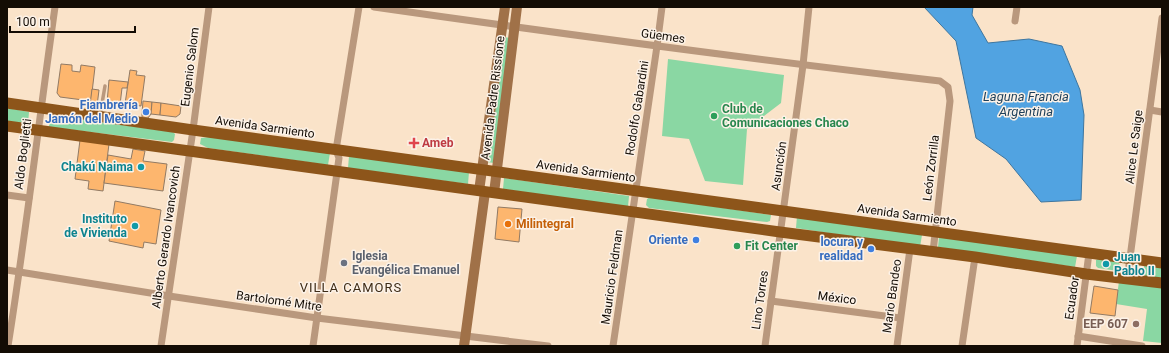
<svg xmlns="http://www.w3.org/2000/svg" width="1169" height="353" viewBox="0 0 1169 353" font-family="Roboto,sans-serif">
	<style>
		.green { fill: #8ad7a3 }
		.water { fill: #51a3e1; stroke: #3e769f }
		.building { fill: #fdb66e; stroke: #917a64 }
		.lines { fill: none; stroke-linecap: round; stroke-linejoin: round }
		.lane { stroke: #b9987d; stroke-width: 3.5 }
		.street { stroke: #b9987d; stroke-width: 7 }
		.secondary { stroke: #a07148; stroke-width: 10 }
		.primary { stroke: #8d551a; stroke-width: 11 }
		.shop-dot { fill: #3f7fe0; stroke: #fcf2e8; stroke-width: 1.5 }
		.leisure-dot { fill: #2e9e5b; stroke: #fcf2e8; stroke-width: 1.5 }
		.health-dot { fill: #e0444e; stroke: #fcf2e8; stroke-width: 1.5 }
		.culture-dot { fill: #0f9aa8; stroke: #fcf2e8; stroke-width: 1.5 }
		.food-dot { fill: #e8710a; stroke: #fcf2e8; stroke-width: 1.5 }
		.worship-dot { fill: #6b7280; stroke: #fcf2e8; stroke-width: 1.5 }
		.education-dot { fill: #8d6e63; stroke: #fcf2e8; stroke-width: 1.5 }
		.labels { text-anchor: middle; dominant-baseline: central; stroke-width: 3; stroke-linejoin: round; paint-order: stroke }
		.street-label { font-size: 12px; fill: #130c04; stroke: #fcf2e8 }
		.shop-label { font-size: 12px; font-weight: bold; fill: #366cbe; stroke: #fcf2e8; text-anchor: end }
		.leisure-label { font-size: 12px; font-weight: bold; fill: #27864d; stroke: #fcf2e8; text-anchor: start }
		.health-label { font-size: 12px; font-weight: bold; fill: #be3a42; stroke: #fcf2e8; text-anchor: start }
		.culture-label { font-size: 12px; font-weight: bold; fill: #0d838f; stroke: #fcf2e8; text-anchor: end }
		.food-label { font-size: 12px; font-weight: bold; fill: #c56008; stroke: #fcf2e8; text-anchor: start }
		.worship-label { font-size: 12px; font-weight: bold; fill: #5b616d; stroke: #fcf2e8; text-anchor: start }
		.education-label { font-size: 12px; font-weight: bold; fill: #785e54; stroke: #fcf2e8; text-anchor: end }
		.water-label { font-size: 13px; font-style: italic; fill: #1d3f5a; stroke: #fcf2e8 }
		.neighbourhood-label { font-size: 13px; letter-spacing: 1px; fill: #3e2c17; stroke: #fcf2e8 }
	</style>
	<rect width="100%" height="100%" fill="#fae3c9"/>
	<g class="green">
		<polygon points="504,37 510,38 494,163 487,162"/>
		<polygon points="668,59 784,75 781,103 747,129 743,185 705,181 689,139 662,136"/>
		<polygon points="7,108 29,112 28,124 7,121"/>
		<polygon points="50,115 173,132 175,134 174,140 172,142 49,127"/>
		<polygon points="210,137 330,153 328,165 208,148 200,144 201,138"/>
		<polygon points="349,156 469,172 468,184 348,168"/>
		<polygon points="504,178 629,196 628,207 503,189"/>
		<polygon points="650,197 771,215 770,221 767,222 649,208 646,205 647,199"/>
		<polygon points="797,216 922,235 920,247 796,228"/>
		<polygon points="939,237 1077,256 1075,267 938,247"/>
		<polygon points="1098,259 1119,262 1120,268 1118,271 1098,268 1096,266 1096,260"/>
		<polygon points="1144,266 1162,268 1162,279 1143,277"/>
		<polygon points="1119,281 1162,287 1162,343 1143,341 1147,309 1116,304"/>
	</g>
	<polygon class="water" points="924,7 973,7 972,15 988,43 1029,39 1062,46 1080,90 1084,115 1081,200 1041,202 1006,159 976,138 956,41"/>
	<g class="building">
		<polygon points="61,64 72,65 72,71 80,72 81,65 95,67 91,101 60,97 57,93"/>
		<polygon points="130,70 137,71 136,75 145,76 141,106 125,104"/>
		<polygon points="109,80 128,82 127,88 122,88 120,105 107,103"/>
		<polygon points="92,89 99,90 97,106 90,105"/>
		<polygon points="143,101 152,102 151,114 142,113"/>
		<polygon points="152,102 161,103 160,115 151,114"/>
		<polygon points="161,103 181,106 180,114 176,117 160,115"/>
		<polygon points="142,113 151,114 148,118 142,117"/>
		<polygon points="80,140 109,144 103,191 88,189 89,181 75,179"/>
		<polygon points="133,149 145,151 143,161 167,164 163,191 104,183 108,155 131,159"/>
		<polygon points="115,201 161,210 156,244 144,242 143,248 109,241"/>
		<polygon points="498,207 522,209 519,242 495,239"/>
		<polygon points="1094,286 1118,290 1115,316 1090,313"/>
	</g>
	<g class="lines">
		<polyline class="lane" points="100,115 105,86"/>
		<g class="street">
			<path d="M 374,7 C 562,34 751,59 940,81 L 948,87 L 950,101 L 933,252"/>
			<polyline points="1015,21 1017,7"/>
			<polyline points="1150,110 1162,112"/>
			<polyline points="7,195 29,198"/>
			<polyline points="7,270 169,296 317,318 548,346"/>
			<polyline points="1127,280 1162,18"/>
			<polyline points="771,301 900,318"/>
			<polyline points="1078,336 1142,346"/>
			<path d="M 8,346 C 26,233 39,120 55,7"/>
			<polyline points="161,346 193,130 209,7"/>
			<polyline points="313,346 339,158 336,150 359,7"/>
			<polyline points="613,346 657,46 662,7"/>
			<polyline points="765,346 803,65 809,7"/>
			<polyline points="897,346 910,249"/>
			<polyline points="962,346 975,257"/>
			<polyline points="1077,346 1089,253"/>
		</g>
		<g class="secondary">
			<polyline points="479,191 505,7"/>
			<polyline points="494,193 517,7"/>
			<polyline points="464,346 485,192"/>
		</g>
		<g class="primary">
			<polyline points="7,103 193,130 1162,263"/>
			<polyline points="7,126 780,232 975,257 1086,274 1162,283"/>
		</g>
	</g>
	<g class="shop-dot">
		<circle cx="146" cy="112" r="4"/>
		<circle cx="696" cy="240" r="4"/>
		<circle cx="871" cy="249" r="4"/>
	</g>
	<g class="leisure-dot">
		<circle cx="714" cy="116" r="4"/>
		<circle cx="737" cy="246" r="4"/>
	</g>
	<path class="health-dot" d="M412 137h4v4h4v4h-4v4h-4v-4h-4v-4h4z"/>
	<g class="culture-dot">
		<circle cx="141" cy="167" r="4"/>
		<circle cx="135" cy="226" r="4"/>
		<circle cx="1106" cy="264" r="4"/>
	</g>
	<circle class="food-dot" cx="508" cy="224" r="4"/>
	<circle class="worship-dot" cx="344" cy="263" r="4"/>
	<circle class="education-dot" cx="1136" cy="324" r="4"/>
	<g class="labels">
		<g class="street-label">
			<text transform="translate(663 36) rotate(8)">Güemes</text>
			<text transform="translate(190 67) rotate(-83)">Eugenio Salom</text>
			<text transform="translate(493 98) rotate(-83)">Avenida Padre Rissione</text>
			<text transform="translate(637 108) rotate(-81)">Rodolfo Gabardini</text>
			<text transform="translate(265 127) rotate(8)">Avenida Sarmiento</text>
			<text transform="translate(1134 147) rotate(-83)">Alice Le Saige</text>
			<text transform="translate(23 154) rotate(-83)">Aldo Boglietti</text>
			<text transform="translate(779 166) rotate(-82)">Asunción</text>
			<text transform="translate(931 168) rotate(-83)">León Zorrilla</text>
			<text transform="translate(586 171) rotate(8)">Avenida Sarmiento</text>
			<text transform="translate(907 215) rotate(8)">Avenida Sarmiento</text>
			<text transform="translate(166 237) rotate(-82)">Alberto Gerardo Ivancovich</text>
			<text transform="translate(612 277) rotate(-82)">Mauricio Feldman</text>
			<text transform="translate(892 296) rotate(-82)">Mario Bandeo</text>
			<text transform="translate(837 298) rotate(7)">México</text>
			<text transform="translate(1072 298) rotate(-82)">Ecuador</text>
			<text transform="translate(760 300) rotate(-82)">Lino Torres</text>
			<text transform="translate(279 301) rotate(8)">Bartolomé Mitre</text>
		</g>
		<g class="shop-label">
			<text x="138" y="105">Fiambrería<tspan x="138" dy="14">Jamón del Medio</tspan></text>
			<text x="688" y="240">Oriente</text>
			<text x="863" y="242">locura y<tspan x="863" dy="14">realidad</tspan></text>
		</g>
		<g class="leisure-label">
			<text x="722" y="109">Club de<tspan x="722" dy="14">Comunicaciones Chaco</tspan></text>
			<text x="745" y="246">Fit Center</text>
		</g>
		<g class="health-label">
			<text x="422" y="143">Ameb</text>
		</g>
		<g class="culture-label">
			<text x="133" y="167">Chakú Naima</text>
			<text x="127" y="219">Instituto<tspan x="127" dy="14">de Vivienda</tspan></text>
			<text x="1114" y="257" text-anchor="start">Juan<tspan x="1114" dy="14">Pablo II</tspan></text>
		</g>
		<g class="food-label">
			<text x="516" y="224">Milintegral</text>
		</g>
		<g class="worship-label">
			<text x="352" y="256">Iglesia<tspan x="352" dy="14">Evangélica Emanuel</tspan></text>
		</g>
		<g class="education-label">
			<text x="1128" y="324">EEP 607</text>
		</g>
		<g class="water-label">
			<text x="1026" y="96">Laguna Francia<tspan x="1026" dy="15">Argentina</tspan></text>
		</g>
		<g class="neighbourhood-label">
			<text x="351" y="287">VILLA CAMORS</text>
		</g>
	</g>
	<rect width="1169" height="353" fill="none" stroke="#130c04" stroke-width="16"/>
	<path d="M10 26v6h125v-6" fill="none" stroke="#130c04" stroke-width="2"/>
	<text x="16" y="26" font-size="12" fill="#130c04" stroke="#fcf2e8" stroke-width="3" paint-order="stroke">100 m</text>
</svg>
